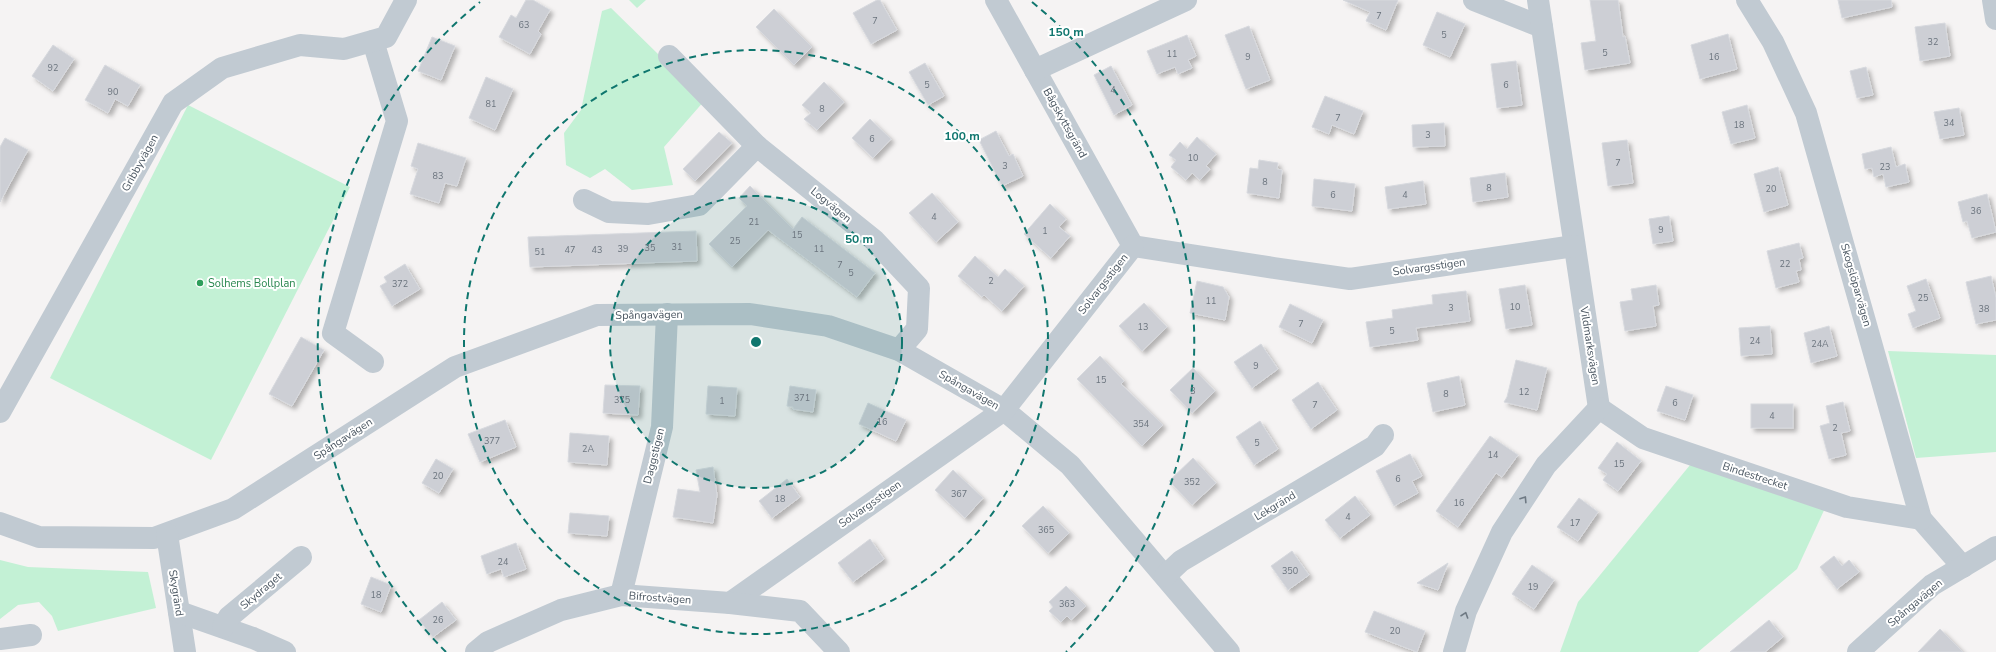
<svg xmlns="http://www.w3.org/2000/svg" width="1996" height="652" viewBox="0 0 1996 652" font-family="'Nunito Sans',sans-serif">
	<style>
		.green { fill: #c3f1d5 }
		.building { fill: #cdcfd5; stroke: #d7d9de; filter: url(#shadow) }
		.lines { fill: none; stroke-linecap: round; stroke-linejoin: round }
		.minor { stroke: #c1cad2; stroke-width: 22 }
		.oneway { stroke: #6e7983 }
		.ring { fill: none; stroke: #0f766e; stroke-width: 2; stroke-dasharray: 7 5 }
		.leisure-dot { fill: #2e9e5b; stroke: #fff; stroke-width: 1.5 }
		.labels { text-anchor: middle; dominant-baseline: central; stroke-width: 4; stroke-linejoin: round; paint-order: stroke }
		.number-label { font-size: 9px; fill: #6b747e }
		.street-label { font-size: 11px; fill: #4a5661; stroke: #fff }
		.leisure-label { font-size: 11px; fill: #27864d; stroke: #fff; text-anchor: start }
		.centre { fill: #0f766e; stroke: #fff; stroke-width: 2 }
		.ring-label { font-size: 12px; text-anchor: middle; font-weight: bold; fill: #0f766e; stroke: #fff; stroke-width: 4; stroke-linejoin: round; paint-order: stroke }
	</style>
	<defs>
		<filter id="shadow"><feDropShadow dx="3.5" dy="3.5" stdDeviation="2" flood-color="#0004"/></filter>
	</defs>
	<rect width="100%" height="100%" fill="#f5f3f3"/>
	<g class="green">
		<polygon points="629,0 646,0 637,8"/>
		<polygon points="611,8 705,100 664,147 673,185 632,190 605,169 590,178 566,165 564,133 581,110 602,11"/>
		<polygon points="188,105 350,187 211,460 50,378"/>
		<polygon points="1888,351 1996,355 1996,452 1916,458"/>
		<polygon points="1690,465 1826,506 1797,569 1698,652 1560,652 1578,602"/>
		<polygon points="0,560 28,567 148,572 156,608 58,631 52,616 39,602 18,605 0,619"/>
	</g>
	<g class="building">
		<polygon points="526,0 533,0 550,10 538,31 541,34 530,54 499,37 511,15 516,18"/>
		<polygon points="877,0 880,0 897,30 871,44 853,13"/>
		<polygon points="1343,0 1398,0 1386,30 1366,21 1370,12"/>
		<polygon points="1590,0 1618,0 1623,37 1625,36 1630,63 1585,70 1581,43 1596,41"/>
		<polygon points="1838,0 1891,0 1892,7 1842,18"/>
		<polygon points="774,9 812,47 794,65 756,27"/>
		<polygon points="1437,12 1465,24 1450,57 1423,45"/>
		<polygon points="1945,23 1950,56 1920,61 1915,27"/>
		<polygon points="1249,26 1270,80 1246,89 1225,35"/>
		<polygon points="1728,34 1737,69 1700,79 1691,45"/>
		<polygon points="1187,35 1196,56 1188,60 1192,68 1178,74 1175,67 1157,74 1147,51"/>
		<polygon points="432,37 455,46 441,80 418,71"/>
		<polygon points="53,45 74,59 53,91 32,76"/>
		<polygon points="1516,61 1522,105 1497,108 1491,64"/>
		<polygon points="925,63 944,96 928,105 909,72"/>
		<polygon points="105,65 140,85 128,106 115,99 108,113 85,100"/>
		<polygon points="1111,66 1132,105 1114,115 1094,75"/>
		<polygon points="1866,67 1873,95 1857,98 1850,71"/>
		<polygon points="486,77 513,89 495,130 469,118"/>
		<polygon points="824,82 844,102 817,130 804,119 811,113 802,105"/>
		<polygon points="1325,96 1363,111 1354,134 1332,125 1329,134 1312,127"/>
		<polygon points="1747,105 1755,138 1731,144 1722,112"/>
		<polygon points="1959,108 1964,135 1940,139 1934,112"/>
		<polygon points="870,119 891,139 873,158 852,138"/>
		<polygon points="1444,123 1445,146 1413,147 1412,125"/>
		<polygon points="996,131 1009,156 1013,154 1023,176 1002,186 979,140"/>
		<polygon points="719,132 732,143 695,181 683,169"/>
		<polygon points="1197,137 1216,154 1206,166 1210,169 1200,180 1192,173 1186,180 1171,167 1176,160 1169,155 1180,142 1187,149"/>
		<polygon points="5,138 28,150 0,202 0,147"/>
		<polygon points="1627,140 1633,183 1608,186 1602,143"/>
		<polygon points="418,143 466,158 457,186 445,183 439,203 410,194 418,169 411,166"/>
		<polygon points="1891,147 1896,167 1905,164 1909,182 1886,187 1883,174 1874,177 1872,168 1865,169 1862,154"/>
		<polygon points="1259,160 1278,163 1277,169 1282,170 1279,198 1247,193 1250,168 1258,169"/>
		<polygon points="1778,167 1788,205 1764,212 1754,174"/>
		<polygon points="1505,173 1508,197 1473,202 1470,178"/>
		<polygon points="1314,179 1355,184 1352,211 1312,206"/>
		<polygon points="1423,181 1426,204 1388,209 1385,187"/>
		<polygon points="750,186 793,229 802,217 875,273 857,297 768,230 732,267 709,244 747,206 739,198"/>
		<polygon points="932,193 958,222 936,242 909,213"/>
		<polygon points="1987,194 1996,232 1972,238 1967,221 1963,222 1958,202"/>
		<polygon points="1050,204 1066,219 1059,227 1070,236 1051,258 1024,234"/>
		<polygon points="1669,216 1673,241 1653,244 1649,219"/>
		<polygon points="696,231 697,261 530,267 528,237"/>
		<polygon points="1799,243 1803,258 1799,259 1801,270 1796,271 1799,282 1776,288 1767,251"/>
		<polygon points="975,256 998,277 1005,269 1024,286 1002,311 984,295 982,297 958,276"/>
		<polygon points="405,264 420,289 392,306 380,286 387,282 384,277"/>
		<polygon points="1991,276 1996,298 1996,320 1976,324 1966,282"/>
		<polygon points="1926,279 1940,318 1913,328 1908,314 1916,311 1907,286"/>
		<polygon points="1197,281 1223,287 1229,297 1225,320 1190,313"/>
		<polygon points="1525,285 1532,325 1506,329 1499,289"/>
		<polygon points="1656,285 1659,305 1653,306 1656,326 1625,331 1620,302 1633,300 1631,289"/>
		<polygon points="1466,291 1470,321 1416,328 1418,340 1370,347 1366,322 1393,318 1392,310 1433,304 1432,295"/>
		<polygon points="1144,303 1167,327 1142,351 1119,326"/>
		<polygon points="1290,304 1323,320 1312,343 1279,327"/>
		<polygon points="1770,326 1772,354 1741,356 1739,328"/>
		<polygon points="1829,326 1837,356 1811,363 1804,333"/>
		<polygon points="301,337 324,350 292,406 269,394"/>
		<polygon points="1261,344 1278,369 1252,388 1234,362"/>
		<polygon points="1100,356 1124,381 1121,384 1163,425 1142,446 1077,379"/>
		<polygon points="1516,360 1547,368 1537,410 1504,402 1507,397"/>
		<polygon points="1193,368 1215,391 1192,413 1170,390"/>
		<polygon points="1459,376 1465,405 1433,412 1427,383"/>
		<polygon points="1318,382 1337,410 1311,429 1292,400"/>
		<polygon points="605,385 640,386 638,415 603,413"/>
		<polygon points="708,386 737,388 735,416 706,414"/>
		<polygon points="790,386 816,390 813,412 793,409 793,407 787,406"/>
		<polygon points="1666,386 1693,395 1685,420 1657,411"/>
		<polygon points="1843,402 1850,431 1841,433 1846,455 1829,459 1820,426 1830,423 1826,406"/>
		<polygon points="868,403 906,420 896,441 859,424"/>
		<rect x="1751" y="404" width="42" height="24"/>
		<polygon points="505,420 516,447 480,462 468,434"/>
		<polygon points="1260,421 1278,449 1254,465 1236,437"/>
		<polygon points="570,433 609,436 607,465 568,462"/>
		<polygon points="1490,436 1518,455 1502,477 1496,473 1458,527 1436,511"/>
		<polygon points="1617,442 1641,461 1618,491 1603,480 1607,474 1598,468"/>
		<polygon points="1410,454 1422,476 1412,481 1418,493 1394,506 1376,471"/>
		<polygon points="1193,458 1216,483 1192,505 1169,481"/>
		<polygon points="436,459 453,469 439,493 422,483"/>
		<polygon points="713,467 717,495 713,523 673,517 678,489 700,492 696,470"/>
		<polygon points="953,470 983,498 965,518 935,490"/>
		<polygon points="787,479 800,497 772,518 759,501"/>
		<polygon points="1355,496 1370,515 1340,538 1325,520"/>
		<polygon points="1579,498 1598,512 1578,541 1557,527"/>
		<polygon points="1043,506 1069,533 1048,553 1022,526"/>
		<polygon points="570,513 609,516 607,536 568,533"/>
		<polygon points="870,539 884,559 853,582 838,563"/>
		<polygon points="516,543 526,569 504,577 501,569 487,574 481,556"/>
		<polygon points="1292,551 1309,575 1288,590 1271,566"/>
		<polygon points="1834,556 1842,566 1849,560 1859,572 1837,589 1820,567"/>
		<polygon points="1448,563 1438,590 1417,583"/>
		<polygon points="1532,565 1554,580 1534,609 1512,594"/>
		<polygon points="371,577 391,585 381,612 361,604"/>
		<polygon points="1066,586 1086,606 1071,620 1067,616 1061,622 1049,611 1053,607 1049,602"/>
		<polygon points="442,602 456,620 433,637 419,620"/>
		<polygon points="1374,611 1425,631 1417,652 1365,632"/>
		<polygon points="1769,620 1783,637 1765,652 1730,652"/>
		<polygon points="1940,629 1963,652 1918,652"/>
	</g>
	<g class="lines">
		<g class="minor">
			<polyline points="996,0 1133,246"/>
			<polyline points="1474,0 1542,27"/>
			<polyline points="1538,0 1599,408"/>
			<polyline points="1747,0 1773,42 1806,113 1921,519 1963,567"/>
			<polyline points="1993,0 1996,19"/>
			<polyline points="373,41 397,121 333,333 373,362"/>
			<polyline points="669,56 757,146"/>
			<polyline points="1035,70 1186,0"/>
			<polyline points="584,200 609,212 648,214 699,205 757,146 874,240 919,288 917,329 899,350"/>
			<polyline points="1133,246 1274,268 1350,279 1574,246"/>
			<polyline points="1599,408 1643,438 1847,507 1921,519"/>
			<polyline points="0,412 173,103 222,68 300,45 344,49 386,37 406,0"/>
			<polyline points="0,523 39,537 154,538 233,509 455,367 597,315 750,314 828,326 899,350 1004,410 1070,465 1229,652"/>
			<polyline points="167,534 185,652"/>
			<polyline points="1165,576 1181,561 1375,446 1383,435"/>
			<polyline points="621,595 662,427 667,314"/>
			<polyline points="730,603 1004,410 1133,246"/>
			<polyline points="179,612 253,638 285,652"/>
			<polyline points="223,627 229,617 301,557"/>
			<polyline points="0,639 31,635"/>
			<polyline points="476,652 488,642 561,610 621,595 730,603 800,611 839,652"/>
			<polyline points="1454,652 1466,611 1502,532 1546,465 1599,408"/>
			<polyline points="1858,652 1932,585 1996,547"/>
		</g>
	</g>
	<defs><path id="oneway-chevron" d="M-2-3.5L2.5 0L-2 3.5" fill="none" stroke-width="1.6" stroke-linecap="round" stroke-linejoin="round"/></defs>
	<g class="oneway">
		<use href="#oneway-chevron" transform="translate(1524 499) rotate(-57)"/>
		<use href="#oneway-chevron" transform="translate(1465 615) rotate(-71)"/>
	</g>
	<circle cx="756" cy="342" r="146" fill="#0f766e" fill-opacity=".12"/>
	<g class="ring">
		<circle cx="756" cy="342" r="146"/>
		<circle cx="756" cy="342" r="292"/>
		<path d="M446 652A438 438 0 0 1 480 2M1032 2A438 438 0 0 1 1066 652"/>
	</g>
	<circle class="leisure-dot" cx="200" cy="283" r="4"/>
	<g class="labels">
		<g class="number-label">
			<text x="1379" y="16">7</text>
			<text x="875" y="21">7</text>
			<text x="524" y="25">63</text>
			<text x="1444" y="35">5</text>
			<text x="1933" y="42">32</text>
			<text x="1605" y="53">5</text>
			<text x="1172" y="54">11</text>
			<text x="1248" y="57">9</text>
			<text x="1714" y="57">16</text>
			<text x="53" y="68">92</text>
			<text x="927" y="85">5</text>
			<text x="1506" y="85">6</text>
			<text x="1113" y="90">4</text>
			<text x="113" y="92">90</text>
			<text x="491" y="104">81</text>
			<text x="822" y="109">8</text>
			<text x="1338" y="118">7</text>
			<text x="1949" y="123">34</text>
			<text x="1739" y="125">18</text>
			<text x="1428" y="135">3</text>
			<text x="872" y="139">6</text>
			<text x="1193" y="158">10</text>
			<text x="1618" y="163">7</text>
			<text x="1005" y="166">3</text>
			<text x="1885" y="167">23</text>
			<text x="438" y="176">83</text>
			<text x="1265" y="182">8</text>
			<text x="1489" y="188">8</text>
			<text x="1771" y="189">20</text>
			<text x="1333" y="195">6</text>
			<text x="1405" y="195">4</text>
			<text x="1976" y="211">36</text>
			<text x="934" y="217">4</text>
			<text x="754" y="222">21</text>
			<text x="1661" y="230">9</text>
			<text x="1045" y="231">1</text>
			<text x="797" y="235">15</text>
			<text x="735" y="241">25</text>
			<text x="677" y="247">31</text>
			<text x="650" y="248">35</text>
			<text x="623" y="249">39</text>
			<text x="819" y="249">11</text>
			<text x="570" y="250">47</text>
			<text x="597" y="250">43</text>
			<text x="540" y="252">51</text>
			<text x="1785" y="264">22</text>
			<text x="840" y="265">7</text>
			<text x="851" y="273">5</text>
			<text x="991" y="281">2</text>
			<text x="400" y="284">372</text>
			<text x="1923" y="298">25</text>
			<text x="1211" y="301">11</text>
			<text x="1515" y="307">10</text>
			<text x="1451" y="308">3</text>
			<text x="1984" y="309">38</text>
			<text x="1301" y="324">7</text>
			<text x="1143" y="327">13</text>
			<text x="1392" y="331">5</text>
			<text x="1755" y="341">24</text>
			<text x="1820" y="344">24A</text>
			<text x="1256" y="366">9</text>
			<text x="1101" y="380">15</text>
			<text x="1193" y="391">3</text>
			<text x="1524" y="392">12</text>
			<text x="1446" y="394">8</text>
			<text x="802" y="398">371</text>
			<text x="622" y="400">375</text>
			<text x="722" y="401">1</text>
			<text x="1675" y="403">6</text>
			<text x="1315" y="405">7</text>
			<text x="1772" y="416">4</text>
			<text x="882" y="422">16</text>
			<text x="1141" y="424">354</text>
			<text x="1835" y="428">2</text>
			<text x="492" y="441">377</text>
			<text x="1257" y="443">5</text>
			<text x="588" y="449">2A</text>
			<text x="1493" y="455">14</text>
			<text x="1619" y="464">15</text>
			<text x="438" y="476">20</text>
			<text x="1398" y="479">6</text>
			<text x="1192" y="482">352</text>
			<text x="959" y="494">367</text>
			<text x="780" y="499">18</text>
			<text x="1459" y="503">16</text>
			<text x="1348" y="517">4</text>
			<text x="1575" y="523">17</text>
			<text x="1046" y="530">365</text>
			<text x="503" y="562">24</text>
			<text x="1290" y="571">350</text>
			<text x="1533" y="587">19</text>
			<text x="376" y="595">18</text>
			<text x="1067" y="604">363</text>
			<text x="438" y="620">26</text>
			<text x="1395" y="631">20</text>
		</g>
		<g class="street-label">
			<text transform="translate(1065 123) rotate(61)">Bågskyttsgränd</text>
			<text transform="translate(140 163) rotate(-61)">Gribbyvägen</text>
			<text transform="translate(831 205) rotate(39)">Logvägen</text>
			<text transform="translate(1429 267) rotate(-8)">Solvargsstigen</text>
			<text transform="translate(1103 284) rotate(-52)">Solvargsstigen</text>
			<text transform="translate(1856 285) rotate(74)">Skogslöparvägen</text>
			<text transform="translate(649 315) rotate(-1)">Spångavägen</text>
			<text transform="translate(1590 346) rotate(81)">Vildmarksvägen</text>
			<text transform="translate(969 390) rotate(30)">Spångavägen</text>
			<text transform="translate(343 439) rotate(-33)">Spångavägen</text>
			<text transform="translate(654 456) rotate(-76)">Daggstigen</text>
			<text transform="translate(1755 476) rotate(18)">Bindestrecket</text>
			<text transform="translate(870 504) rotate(-35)">Solvargsstigen</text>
			<text transform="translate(1275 506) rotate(-31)">Lekgränd</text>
			<text transform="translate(261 591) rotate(-40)">Skydraget</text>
			<text transform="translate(176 593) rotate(81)">Skygränd</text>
			<text transform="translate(660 598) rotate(4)">Bifrostvägen</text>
			<text transform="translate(1915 603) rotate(-40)">Spångavägen</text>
		</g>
		<g class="leisure-label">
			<text x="208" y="283">Solhems Bollplan</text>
		</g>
	</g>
	<circle cx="756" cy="342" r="6" class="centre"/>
	<g class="ring-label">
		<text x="1066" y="36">150 m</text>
		<text x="962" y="140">100 m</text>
		<text x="859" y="243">50 m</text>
	</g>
</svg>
